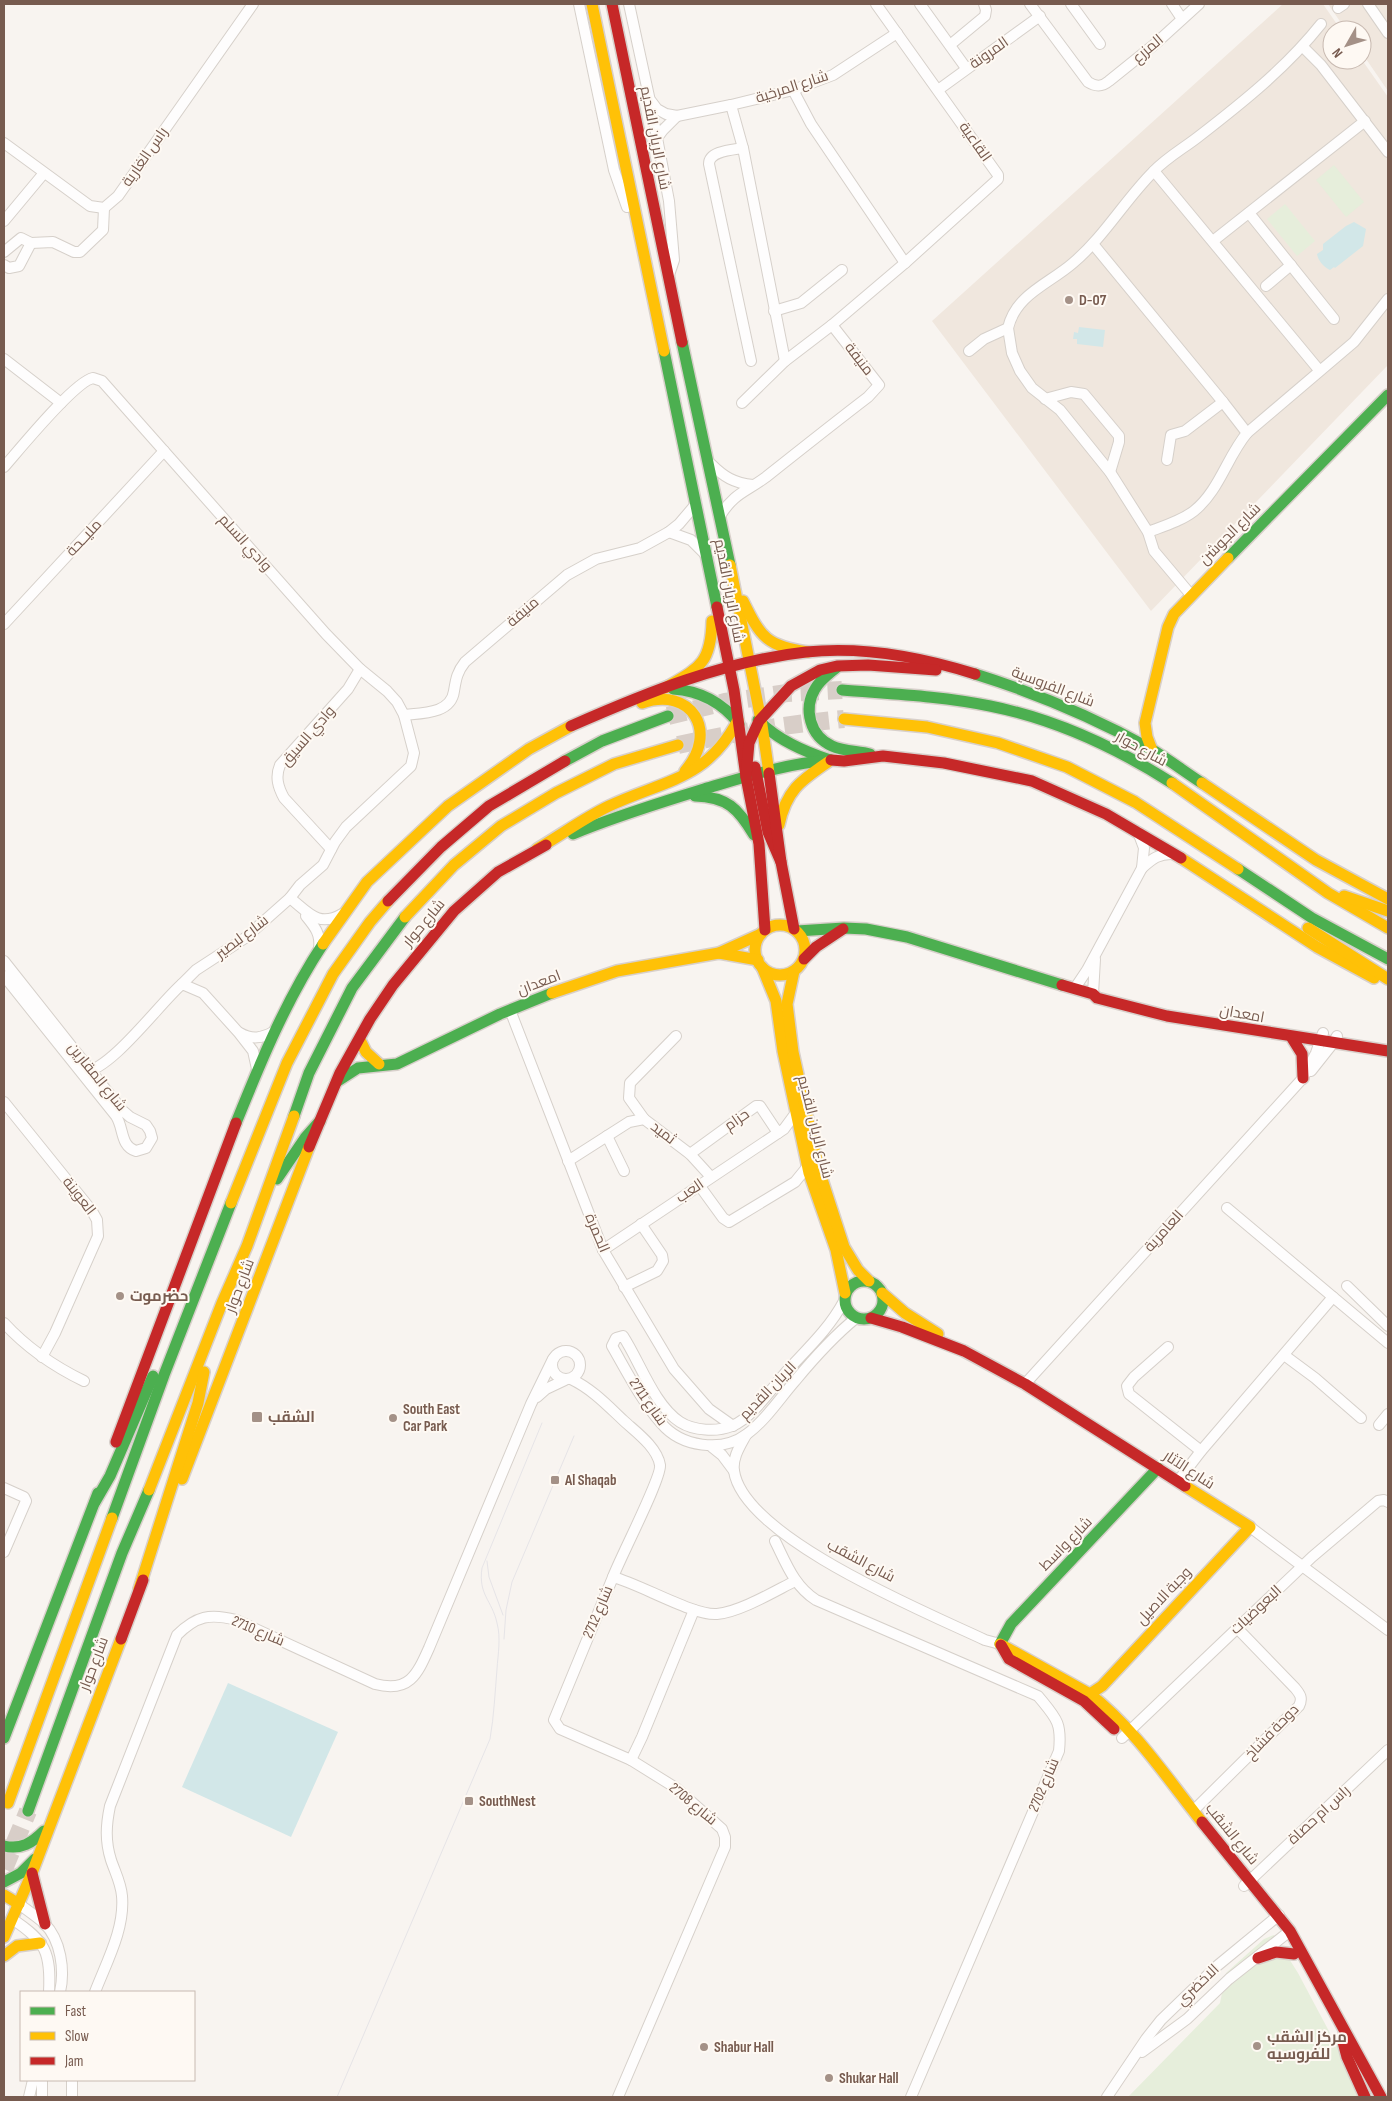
<svg xmlns="http://www.w3.org/2000/svg" width="1392" height="2101" viewBox="0 0 1392 2101" font-family="'Sofia Sans Condensed',Cairo,sans-serif">
	<style>
		.residential { fill: #f0e7de }
		.green { fill: #e6eedb }
		.water { fill: #d2e7e8 }
		.lines { fill: none; stroke-linecap: round; stroke-linejoin: round }
		.highway-tunnel { stroke: #d8cec8; stroke-width: 18; stroke-dasharray: 18 9; stroke-linecap: butt }
		.street-casing { stroke: #d6d0ca; stroke-width: 12 }
		.fast-casing { stroke: #d8d0cb; stroke-width: 14 }
		.slow-casing { stroke: #d8d0cb; stroke-width: 14 }
		.jam-casing { stroke: #d8d0cb; stroke-width: 14 }
		.street { stroke: #fefdfd; stroke-width: 10 }
		.fast { stroke: #4caf50; stroke-width: 11 }
		.slow { stroke: #ffc107; stroke-width: 11 }
		.jam { stroke: #c62828; stroke-width: 11 }
		.tram { stroke: #e6e4e7; stroke-width: 1 }
		.poi-dot { fill: #a49187; stroke: #fef9f3; stroke-width: 2 }
		.labels { text-anchor: middle; dominant-baseline: central; stroke-width: 4; stroke-linejoin: round; paint-order: stroke }
		.street-label { font-size: 15px; fill: #775b4f; stroke: #fef9f3 }
		.poi-label { font-size: 15px; font-weight: bold; fill: #775b4f; stroke: #fef9f3; text-anchor: start }
	</style>
	<rect width="100%" height="100%" fill="#f8f4f0"/>
	<g class="residential">
		<polygon points="1283,4 1323,4 1341,30 1332,30 1332,60 1362,60 1388,97 1388,365 1151,611 932,321"/>
		<polygon points="1328,4 1388,4 1388,91 1362,53 1362,30 1346,30"/>
	</g>
	<g class="green">
		<polygon points="1334,165 1364,202 1346,217 1316,180"/>
		<polygon points="1285,204 1315,241 1297,256 1267,219"/>
		<polygon points="1274,1935 1298,1973 1364,2097 1128,2097 1220,2003 1226,1973 1264,1939"/>
	</g>
	<g class="water">
		<path d="M 1354,222 L 1366,229 L 1363,246 L 1335,268 L 1334,267 L 1330,270 C 1324,267 1318,261 1317,254 L 1323,250 L 1323,244 L 1346,226 Z"/>
		<polygon points="1079,327 1105,330 1103,347 1077,344 1077,339 1073,339 1074,332 1078,333"/>
		<polygon points="228,1683 338,1732 291,1837 182,1787"/>
	</g>
	<g class="lines">
		<g class="highway-tunnel">
			<polyline points="668,716 725,702 787,693 842,690"/>
			<path d="M 678,745 C 733,733 788,724 844,719"/>
			<polyline points="4,1869 28,1811"/>
		</g>
		<defs>
			<g id="street">
				<polyline points="579,4 614,170 627,207"/>
				<polyline points="629,4 650,101 669,201 674,260 669,275"/>
				<polyline points="920,4 966,68"/>
				<path d="M 1030,4 L 1088,82 C 1096,87 1102,87 1109,81 L 1155,44 L 1199,4"/>
				<polyline points="1071,4 1100,44"/>
				<polyline points="1172,4 1182,19"/>
				<polyline points="1368,4 1388,33"/>
				<polyline points="1338,8 1344,4"/>
				<polyline points="950,45 985,16 986,10 984,4"/>
				<polyline points="1303,47 1321,65 1388,152"/>
				<polyline points="793,90 811,124 905,263"/>
				<polyline points="938,90 1040,16"/>
				<polyline points="651,101 657,109 666,114 677,116 731,105 793,90 833,75 897,33"/>
				<polyline points="731,105 743,148 785,361"/>
				<polyline points="657,138 663,130 677,116"/>
				<polyline points="4,143 90,206 104,208 118,196 253,4"/>
				<path d="M 743,148 C 732,150 709,151 709,164 L 751,361"/>
				<polyline points="1154,171 1319,370"/>
				<polyline points="1249,213 1334,319"/>
				<polyline points="4,221 44,173"/>
				<polyline points="1213,241 1365,121"/>
				<polyline points="1093,244 1223,402 1247,433"/>
				<polyline points="4,252 21,238 31,243 53,242 74,252 80,252 103,230 104,208"/>
				<polyline points="4,265 9,268 19,266 31,243"/>
				<polyline points="1266,286 1291,265"/>
				<polyline points="774,311 801,303 842,270"/>
				<polyline points="1008,328 1012,353 1020,371 1032,388 1060,410 1110,472 1148,532 1154,551 1191,595"/>
				<path d="M 969,351 L 984,339 L 1008,328 C 1016,294 1049,284 1073,263 C 1104,237 1125,200 1153,172 C 1166,158 1184,148 1198,137 C 1242,103 1286,68 1321,24"/>
				<polyline points="4,359 61,403"/>
				<polyline points="1045,399 1071,392 1084,394 1119,436 1119,442 1110,472"/>
				<polyline points="742,403 785,361 832,325 905,263 998,179 998,175 876,4"/>
				<polyline points="1167,460 1171,435 1185,431 1223,402"/>
				<path d="M 711,464 C 724,477 734,483 753,485"/>
				<path d="M 4,467 C 19,450 74,382 93,378 L 102,381 L 326,634 L 360,669 L 387,691 L 397,702 L 404,715 L 414,753 L 411,766 L 346,827 L 335,842 L 323,865 L 300,885 L 290,898"/>
				<path d="M 720,516 C 734,493 746,492 766,477 C 800,450 834,423 868,397 L 879,385 L 832,325"/>
				<polyline points="669,532 691,540 704,553"/>
				<path d="M 1148,532 C 1164,526 1181,521 1194,511 C 1219,491 1227,457 1247,433 L 1354,342 L 1388,299"/>
				<polyline points="4,624 164,451"/>
				<path d="M 404,715 C 422,713 451,714 454,691 C 456,679 457,672 465,662 L 567,575 L 596,559 L 640,548 L 669,532 L 679,524 L 696,504"/>
				<path d="M 331,849 L 284,798 C 278,787 275,777 280,765 L 348,689 L 360,669"/>
				<path d="M 1142,868 C 1152,859 1159,853 1174,854"/>
				<path d="M 306,916 C 315,927 321,934 319,949"/>
				<path d="M 4,961 L 122,1110 L 130,1117 L 146,1125 L 150,1131 L 152,1138 L 146,1148 L 136,1151 C 120,1146 124,1128 116,1116 L 4,976"/>
				<path d="M 182,984 L 196,970 L 245,938 L 290,898 C 308,912 318,928 342,914"/>
				<polyline points="1075,988 1087,970 1142,868 1144,848 1138,832"/>
				<polyline points="1093,994 1095,959"/>
				<polyline points="510,1010 603,1250 674,1369 709,1409 733,1426"/>
				<path d="M 240,1033 C 252,1040 262,1038 273,1032"/>
				<polyline points="1311,1071 1334,1042 1337,1036"/>
				<path d="M 84,1072 C 111,1070 160,1003 182,984 L 203,993 L 239,1033 L 253,1051 L 257,1069"/>
				<polyline points="4,1102 92,1211 97,1220 98,1236 55,1333 42,1357"/>
				<polyline points="644,1119 629,1098 630,1083 676,1036"/>
				<polyline points="607,1136 624,1171"/>
				<polyline points="690,1154 756,1106 760,1106 778,1133"/>
				<polyline points="568,1161 629,1122 644,1119 690,1154 711,1177"/>
				<polyline points="699,1185 723,1218 729,1222 795,1182 808,1166"/>
				<polyline points="603,1250 784,1129 795,1114"/>
				<polyline points="1347,1286 1388,1326"/>
				<polyline points="624,1287 657,1271 663,1261 662,1255 641,1224"/>
				<polyline points="1333,1297 1388,1343"/>
				<path d="M 844,1301 C 829,1329 807,1349 786,1372 C 772,1388 752,1418 732,1426 C 717,1432 694,1431 680,1422 C 654,1405 640,1362 623,1336 L 616,1338 L 612,1346 C 627,1372 641,1400 661,1423 C 681,1447 722,1453 747,1434 C 766,1420 780,1398 795,1381 C 814,1358 834,1336 856,1318"/>
				<path d="M 4,1323 C 27,1348 53,1366 84,1381"/>
				<polyline points="1168,1347 1134,1377 1127,1386 1129,1394 1201,1451"/>
				<circle cx="566" cy="1365" r="14"/>
				<polyline points="1284,1355 1315,1378 1361,1418"/>
				<path d="M 571,1379 C 592,1389 607,1405 624,1421 C 636,1432 657,1447 660,1465 C 662,1477 620,1558 613,1577"/>
				<polyline points="1025,1384 1303,1078 1316,1053 1323,1033"/>
				<polyline points="537,1397 546,1389 565,1380"/>
				<polyline points="1379,1425 1388,1414"/>
				<path d="M 746,1435 C 740,1446 732,1458 734,1471 C 744,1538 928,1613 985,1640 L 1000,1644"/>
				<polyline points="712,1447 722,1455 734,1471"/>
				<polyline points="1178,1481 1201,1451 1333,1297 1227,1208"/>
				<polyline points="4,1488 24,1497 26,1501 4,1552"/>
				<polyline points="1250,1527 1388,1630"/>
				<path d="M 775,1541 C 786,1563 794,1586 816,1600 L 1038,1696 C 1056,1718 1062,1722 1059,1751 L 911,2097"/>
				<polyline points="1122,1738 1312,1557 1378,1501 1384,1500 1388,1502"/>
				<polyline points="631,1760 642,1737 694,1610"/>
				<path d="M 1193,1811 L 1299,1706 C 1303,1698 1300,1694 1295,1688 L 1237,1628"/>
				<polyline points="1244,1886 1388,1750"/>
				<path d="M 19,1904 C 27,1910 36,1916 44,1923 C 61,1940 65,1970 60,1992"/>
				<path d="M 12,1919 C 46,1941 51,1953 49,1992"/>
				<path d="M 95,1992 C 106,1963 125,1929 122,1896 C 121,1883 115,1872 111,1860 C 105,1841 106,1825 110,1806 L 177,1635 C 196,1616 210,1613 236,1620 L 375,1684 C 409,1693 417,1675 429,1648 L 531,1404 L 553,1359"/>
				<polyline points="1142,2052 1187,2019 1229,1979 1290,1931"/>
				<polyline points="72,2080 72,2097"/>
				<polyline points="29,2097 33,2080"/>
				<polyline points="42,2097 42,2080"/>
				<path d="M 618,2097 L 725,1847 L 725,1837 L 722,1829 L 676,1788 L 631,1760 L 560,1729 L 554,1720 L 613,1577 C 640,1584 694,1616 717,1614 C 740,1612 775,1591 795,1581"/>
				<polyline points="1107,2097 1146,2039 1161,2020 1217,1966 1279,1915"/>
			</g>
			<g id="fast">
				<polyline points="682,342 730,565"/>
				<polyline points="664,351 717,607"/>
				<polyline points="1228,558 1388,395"/>
				<path d="M 837,667 C 829,674 820,680 815,689 C 803,709 810,736 832,746 C 843,751 857,751 870,754"/>
				<path d="M 975,674 C 1036,693 1095,718 1151,749 C 1168,759 1185,772 1202,783"/>
				<path d="M 673,689 C 701,691 722,702 739,724"/>
				<path d="M 842,690 C 891,694 941,696 990,706 C 1055,719 1117,748 1172,783"/>
				<path d="M 758,720 C 778,740 803,751 830,760"/>
				<polyline points="565,761 602,741 668,716"/>
				<path d="M 695,796 C 727,797 738,808 754,835"/>
				<path d="M 573,834 C 616,816 660,803 704,789 C 745,777 788,763 831,760"/>
				<polyline points="1238,869 1312,918 1388,959"/>
				<polyline points="797,931 844,928 866,929 907,937 1062,985"/>
				<polyline points="338,1081 358,1068 397,1064 500,1014 552,993"/>
				<polyline points="294,1116 309,1073 352,988 405,917"/>
				<path d="M 236,1123 C 261,1061 286,1000 323,944"/>
				<polyline points="277,1179 305,1138 320,1121"/>
				<circle cx="864" cy="1300" r="19"/>
				<polyline points="95,1502 110,1476 153,1376"/>
				<polyline points="112,1518 164,1375 231,1203"/>
				<polyline points="1000,1644 1011,1624 1158,1468"/>
				<polyline points="4,1738 98,1493"/>
				<polyline points="28,1811 122,1553 149,1490"/>
				<path d="M 4,1846 C 21,1850 32,1843 44,1831"/>
				<polyline points="4,1882 21,1873 35,1859"/>
			</g>
			<g id="slow">
				<polyline points="592,4 664,351"/>
				<polyline points="730,565 762,725 769,773"/>
				<path d="M 743,601 C 761,638 767,646 808,652"/>
				<path d="M 665,688 C 699,668 711,664 712,621"/>
				<path d="M 642,703 C 692,686 719,732 685,771"/>
				<polyline points="844,719 927,727 998,743 1067,767 1135,802 1238,869"/>
				<polyline points="1152,750 1147,737 1145,723 1168,627 1174,614 1228,558"/>
				<polyline points="1172,783 1328,893 1388,928"/>
				<polyline points="1202,783 1316,860 1388,899"/>
				<path d="M 779,825 C 786,791 800,781 828,762"/>
				<path d="M 537,849 C 561,835 584,818 609,806 C 664,780 707,780 738,720"/>
				<polyline points="1181,858 1317,947 1374,978"/>
				<polyline points="1344,896 1388,911"/>
				<polyline points="405,917 454,865 501,826 556,793 614,764 678,745"/>
				<circle cx="780" cy="950" r="25"/>
				<polyline points="1308,928 1388,979"/>
				<polyline points="323,944 367,882 448,806 529,749 571,726"/>
				<polyline points="719,953 758,960"/>
				<polyline points="762,967 776,1001 783,1051 809,1173 836,1250 845,1293"/>
				<polyline points="794,971 787,1004 793,1052 819,1170 844,1247 858,1270 869,1281"/>
				<polyline points="552,993 617,971 719,953 761,934"/>
				<polyline points="360,1040 366,1052 379,1064"/>
				<polyline points="231,1203 287,1063 333,974 370,922 388,901"/>
				<polyline points="882,1293 905,1313 938,1334"/>
				<polyline points="182,1479 309,1147"/>
				<polyline points="149,1490 222,1303 247,1246 294,1116"/>
				<polyline points="139,1589 198,1403 204,1372"/>
				<path d="M 1000,1644 L 1090,1694 C 1134,1728 1167,1778 1202,1822"/>
				<polyline points="1090,1694 1102,1686 1250,1527 1185,1486"/>
				<polyline points="8,1803 112,1518"/>
				<polyline points="4,1895 19,1904"/>
				<polyline points="4,1937 32,1873 121,1639"/>
				<polyline points="4,1956 17,1946 40,1943"/>
			</g>
			<g id="jam">
				<polyline points="612,4 682,342"/>
				<polyline points="717,607 734,690 746,777"/>
				<path d="M 571,726 C 646,693 724,661 806,652 C 863,646 921,657 975,674"/>
				<polyline points="831,760 844,761 883,756 944,763 1032,781 1106,814 1181,858"/>
				<polyline points="755,767 768,832 781,862"/>
				<polyline points="769,773 781,862 794,929"/>
				<polyline points="388,901 441,847 489,806 565,761"/>
				<polyline points="765,930 759,844 746,777 749,743 759,721 791,686 820,670 837,666 868,665 936,670"/>
				<polyline points="804,959 816,947 843,929"/>
				<polyline points="1062,985 1093,994 1097,998 1167,1016 1388,1051"/>
				<polyline points="1292,1038 1302,1054 1303,1078"/>
				<polyline points="309,1147 340,1073 370,1019 393,985 454,911 498,872 546,845"/>
				<polyline points="871,1318 902,1327 964,1351 1025,1384 1185,1486"/>
				<polyline points="116,1442 236,1123"/>
				<polyline points="121,1639 143,1580"/>
				<polyline points="1001,1645 1009,1659 1084,1701 1114,1729"/>
				<polyline points="1202,1822 1290,1931 1381,2097"/>
				<polyline points="32,1873 45,1924"/>
				<polyline points="1258,1958 1276,1952 1294,1954"/>
				<polyline points="1342,2038 1347,2057 1365,2097"/>
			</g>
		</defs>
		<use href="#street" class="street-casing"/>
		<use href="#fast" class="fast-casing"/>
		<use href="#slow" class="slow-casing"/>
		<use href="#jam" class="jam-casing"/>
		<use href="#street" class="street"/>
		<use href="#fast" class="fast"/>
		<use href="#slow" class="slow"/>
		<use href="#jam" class="jam"/>
		<g class="tram">
			<polyline points="487,1561 489,1577 503,1615"/>
			<polyline points="504,1639 506,1610 512,1582 574,1436"/>
			<path d="M 337,2097 L 490,1739 C 494,1716 495,1693 497,1669 C 498,1654 501,1638 497,1623 C 492,1600 478,1595 482,1568 L 542,1423"/>
		</g>
	</g>
	<g class="poi-dot">
		<circle cx="1069" cy="300" r="5"/>
		<circle cx="120" cy="1296" r="5"/>
		<rect x="251" y="1411" width="12" height="12" rx="2.5"/>
		<circle cx="393" cy="1418" r="5"/>
		<rect x="550" y="1475" width="10" height="10" rx="2.5"/>
		<rect x="464" y="1796" width="10" height="10" rx="2.5"/>
		<circle cx="1257" cy="2046" r="5"/>
		<circle cx="704" cy="2047" r="5"/>
		<circle cx="829" cy="2078" r="5"/>
	</g>
	<g class="labels">
		<g class="street-label">
			<text transform="translate(1148 49) rotate(-40)">المزرع</text>
			<text transform="translate(989 53) rotate(-35)">المرونة</text>
			<text transform="translate(792 87) rotate(-18)">شارع المرخية</text>
			<text transform="translate(655 138) rotate(79)">شارع الريان القديم</text>
			<text transform="translate(975 142) rotate(55)">القاعية</text>
			<text transform="translate(145 157) rotate(-55)">راس الغارية</text>
			<text transform="translate(859 359) rotate(52)">منيفة</text>
			<text transform="translate(1230 534) rotate(-45)">شارع الجوشن</text>
			<text transform="translate(84 538) rotate(-47)">مليــحة</text>
			<text transform="translate(245 543) rotate(48)">وادي السلم</text>
			<text transform="translate(729 591) rotate(79)">شارع الريان القديم</text>
			<text transform="translate(523 612) rotate(-41)">منيفة</text>
			<text transform="translate(1053 687) rotate(21)">شارع الفروسية</text>
			<text transform="translate(308 736) rotate(-49)">وادي السيق</text>
			<text transform="translate(1141 749) rotate(29)">شارع حوار</text>
			<text transform="translate(424 923) rotate(-50)">شارع حوار</text>
			<text transform="translate(242 937) rotate(-37)">شارع لبصير</text>
			<text transform="translate(539 983) rotate(-21)">امعدان</text>
			<text transform="translate(1242 1014) rotate(10)">امعدان</text>
			<text transform="translate(97 1077) rotate(51)">شارع المقارين</text>
			<text transform="translate(737 1120) rotate(-35)">حزام</text>
			<text transform="translate(815 1127) rotate(76)">شارع الريان القديم</text>
			<text transform="translate(663 1133) rotate(37)">ثميد</text>
			<text transform="translate(690 1191) rotate(-34)">العب</text>
			<text transform="translate(79 1196) rotate(52)">العوينة</text>
			<text transform="translate(1164 1231) rotate(-48)">العامرية</text>
			<text transform="translate(597 1233) rotate(67)">الحمرة</text>
			<text transform="translate(240 1286) rotate(-69)">شارع حوار</text>
			<text transform="translate(768 1391) rotate(-46)">الريان القديم</text>
			<text transform="translate(648 1402) rotate(55)">شارع 2711</text>
			<text transform="translate(1189 1470) rotate(33)">شارع الآثار</text>
			<text transform="translate(1066 1544) rotate(-46)">شارع واسط</text>
			<text transform="translate(861 1561) rotate(28)">شارع الشقب</text>
			<text transform="translate(1164 1596) rotate(-47)">وجبة الاصيل</text>
			<text transform="translate(1256 1610) rotate(-43)">البعوضيات</text>
			<text transform="translate(598 1612) rotate(-67)">شارع 2712</text>
			<text transform="translate(258 1631) rotate(23)">شارع 2710</text>
			<text transform="translate(94 1664) rotate(-69)">شارع حوار</text>
			<text transform="translate(1272 1732) rotate(-46)">دوحة فشاخ</text>
			<text transform="translate(1044 1785) rotate(-67)">شارع 2702</text>
			<text transform="translate(693 1804) rotate(40)">شارع 2708</text>
			<text transform="translate(1319 1815) rotate(-43)">راس ام حصاة</text>
			<text transform="translate(1232 1834) rotate(51)">شارع الشقب</text>
			<text transform="translate(1198 1985) rotate(-44)">الاخضري</text>
		</g>
		<g class="poi-label">
			<text x="1079" y="300">D-07</text>
			<text x="130" y="1296">حضرموت</text>
			<text x="403" y="1409">South East<tspan x="403" dy="17">Car Park</tspan></text>
			<text x="268" y="1417">الشقب</text>
			<text x="565" y="1480">Al Shaqab</text>
			<text x="479" y="1801">SouthNest</text>
			<text x="1267" y="2037">مركز الشقب<tspan x="1267" dy="17">للفروسيه</tspan></text>
			<text x="714" y="2047">Shabur Hall</text>
			<text x="839" y="2078">Shukar Hall</text>
		</g>
	</g>
	<rect width="1392" height="2101" fill="none" stroke="#775b4f" stroke-width="10"/>
	<rect x="20" y="1991" width="175" height="90" fill="#fef9f3" stroke="#c8bab1"/>
	<rect x="30" y="2007" width="25" height="8" fill="#4caf50" stroke="#c8bab1"/>
	<text x="65" y="2016" font-size="15" fill="#775b4f">Fast</text>
	<rect x="30" y="2032" width="25" height="8" fill="#ffc107" stroke="#c8bab1"/>
	<text x="65" y="2041" font-size="15" fill="#775b4f">Slow</text>
	<rect x="30" y="2057" width="25" height="8" fill="#c62828" stroke="#c8bab1"/>
	<text x="65" y="2066" font-size="15" fill="#775b4f">Jam</text>
	<g transform="translate(1347 45) rotate(231)"><circle r="24" fill="#fef9f3" stroke="#c8bab1"/>
	<path d="M0-4L9 19L0 12L-9 19Z" fill="#a49187"/>
	<text y="-8" font-size="14" font-weight="bold" text-anchor="middle" fill="#775b4f">N</text>
	</g>
</svg>
